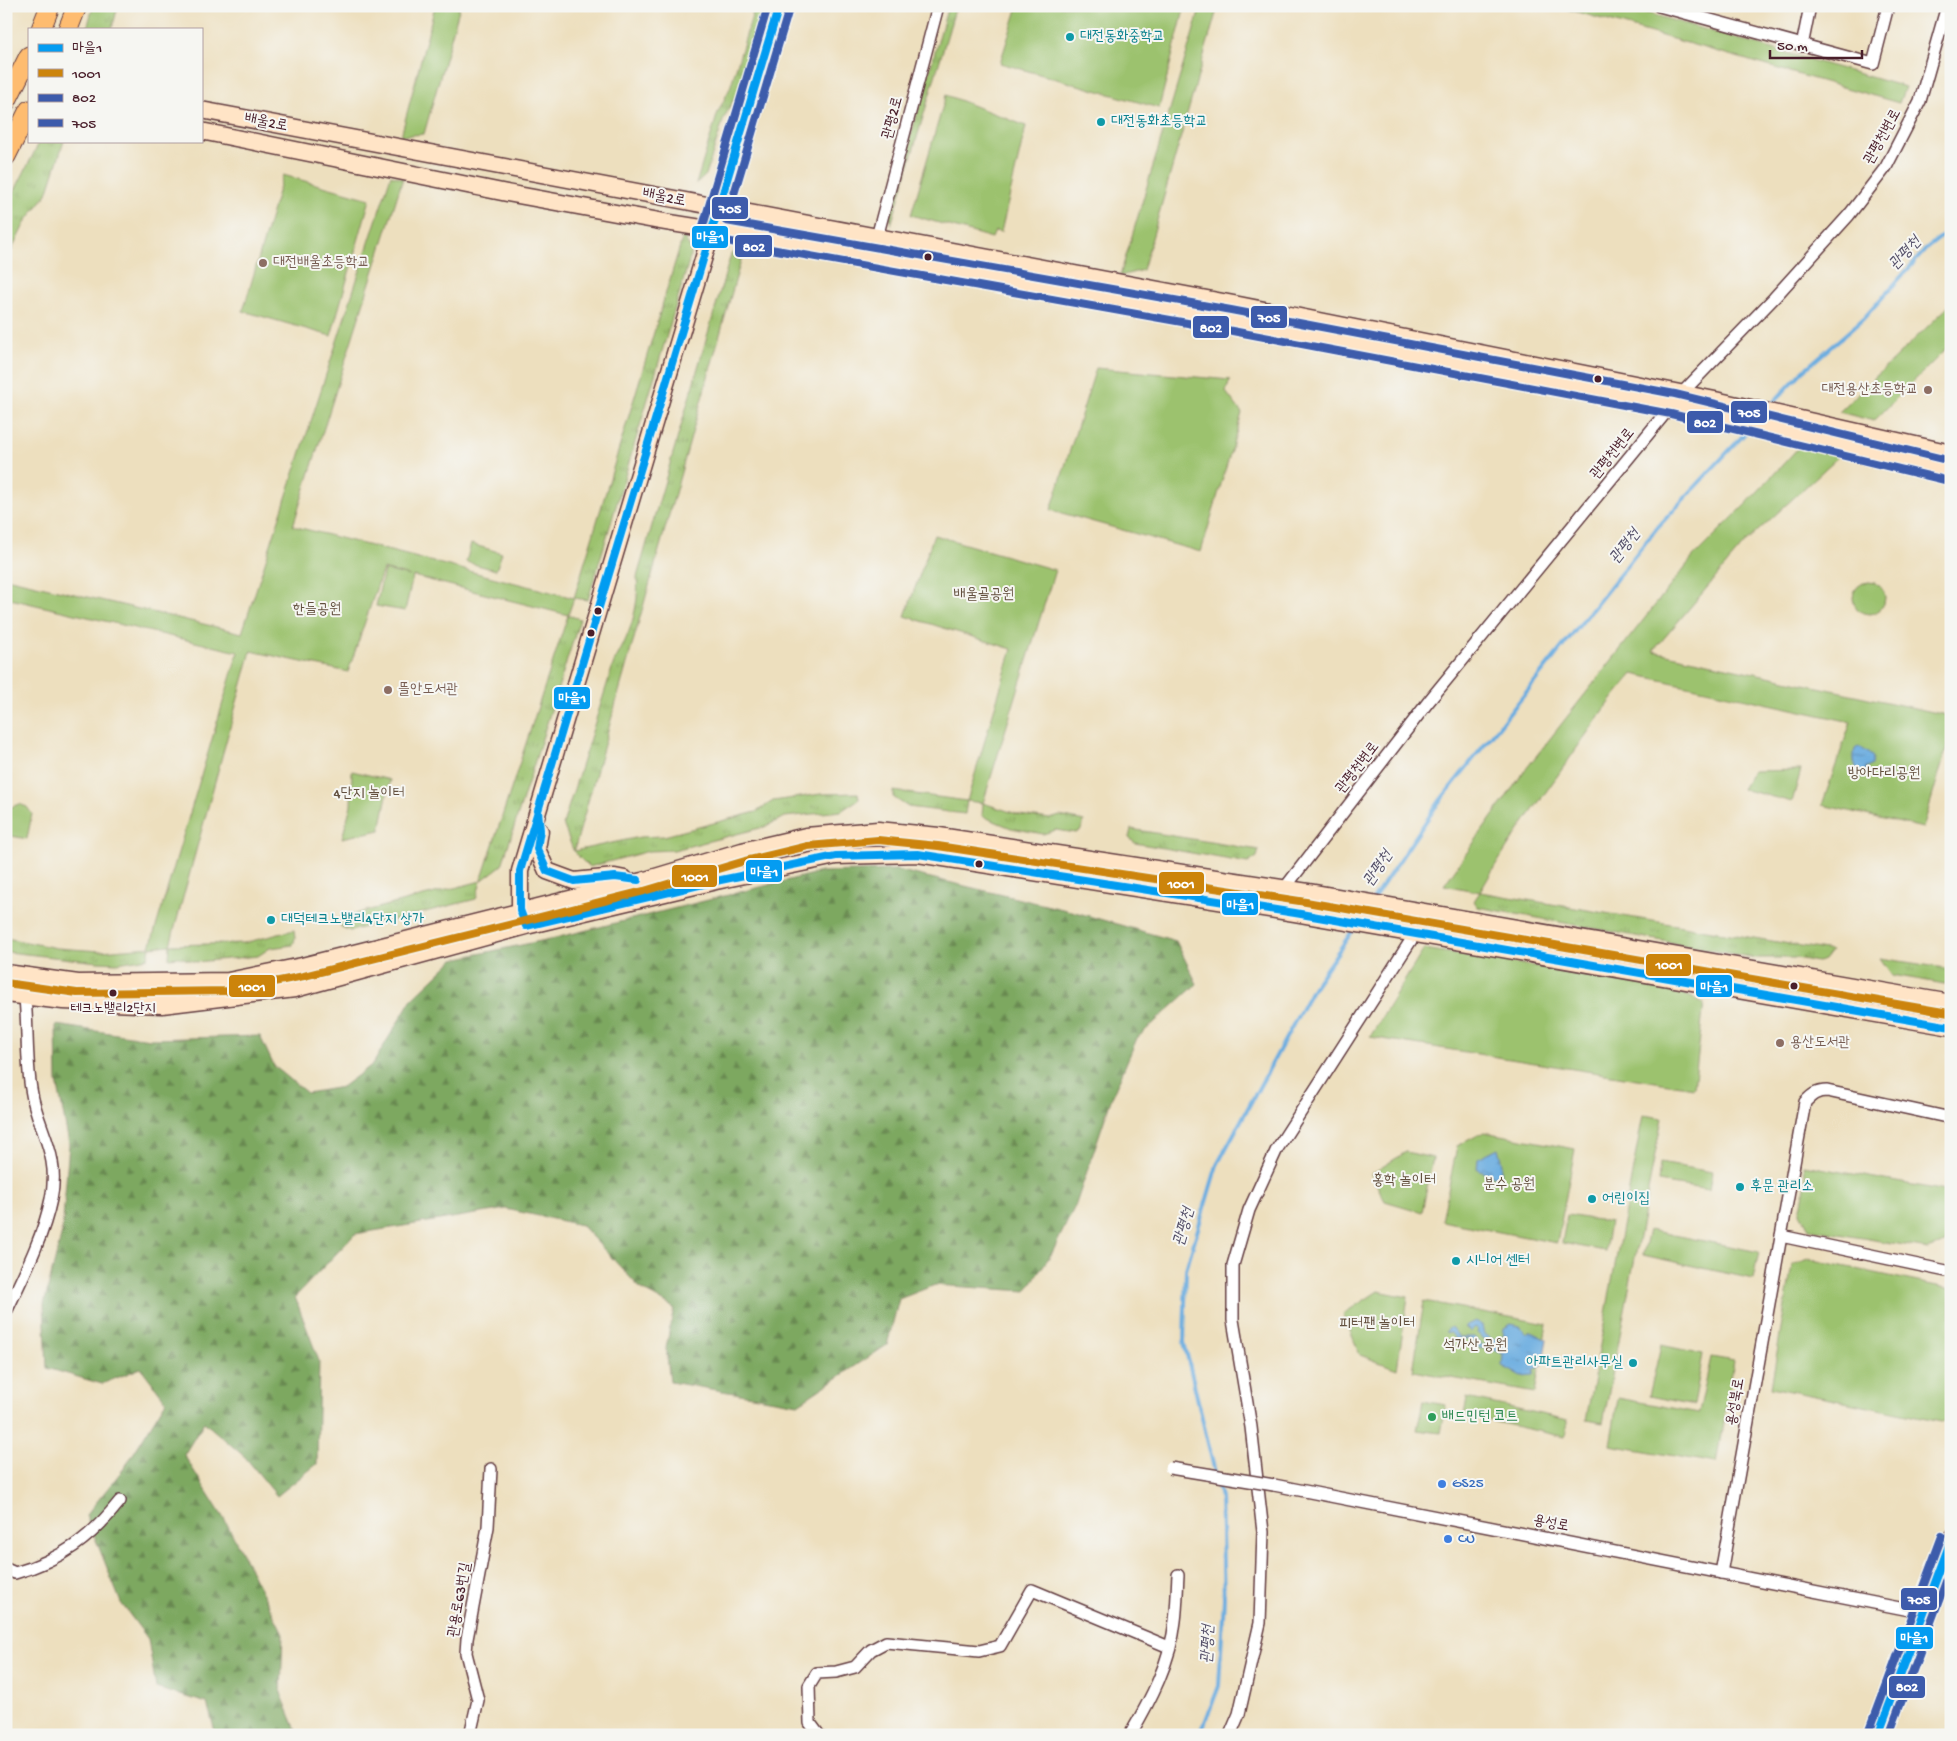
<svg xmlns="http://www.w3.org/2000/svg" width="1957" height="1741" viewBox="0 0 1957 1741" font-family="'Gochi Hand','Poor Story',sans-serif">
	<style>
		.grass { fill: url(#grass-tufts); stroke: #73704c }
		.forest { fill: url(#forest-firs); stroke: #646446 }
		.park { fill: #9cc26e; stroke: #73704c }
		.water { fill: url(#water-ripples); stroke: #5b6686 }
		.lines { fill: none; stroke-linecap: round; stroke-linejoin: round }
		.stream { stroke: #6cade0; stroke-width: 4 }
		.street-casing { stroke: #623c41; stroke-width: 14 }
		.secondary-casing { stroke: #623c41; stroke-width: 19 }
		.primary-casing { stroke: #623c41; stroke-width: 21 }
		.street { stroke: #fff; stroke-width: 11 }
		.secondary { stroke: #ffe4c6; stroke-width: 16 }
		.primary { stroke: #febc70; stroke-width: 19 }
		.street-bridge-casing { stroke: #623c41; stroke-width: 14; stroke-linecap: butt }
		.street-bridge { stroke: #fff; stroke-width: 11 }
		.bus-1-casing { stroke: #f6f6f2; stroke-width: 11 }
		.bus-2-casing { stroke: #f6f6f2; stroke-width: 11 }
		.bus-3-casing { stroke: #f6f6f2; stroke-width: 11 }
		.bus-4-casing { stroke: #f6f6f2; stroke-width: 11 }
		.bus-1 { stroke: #049cf1; stroke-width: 8 }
		.bus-2 { stroke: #cc840b; stroke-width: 8 }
		.bus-3 { stroke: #3d5bab; stroke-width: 8 }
		.bus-4 { stroke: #3d5bab; stroke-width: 8 }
		.culture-dot { fill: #0f9aa8; stroke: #f6f6f2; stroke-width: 2 }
		.bus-dot { fill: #4a1f2b; stroke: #f6f6f2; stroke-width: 2 }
		.education-dot { fill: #8d6e63; stroke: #f6f6f2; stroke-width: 2 }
		.leisure-dot { fill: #2e9e5b; stroke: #f6f6f2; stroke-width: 2 }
		.shop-dot { fill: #3f7fe0; stroke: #f6f6f2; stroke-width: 2 }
		.labels { text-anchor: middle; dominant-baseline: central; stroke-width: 4; stroke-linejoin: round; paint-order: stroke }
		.bus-label { font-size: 14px; fill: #4a1f2b; stroke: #f6f6f2 }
		.culture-label { font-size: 15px; fill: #0d838f; stroke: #f6f6f2; text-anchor: start }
		.street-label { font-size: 15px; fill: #4a1f2b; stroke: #f6f6f2 }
		.education-label { font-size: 15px; fill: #785e54; stroke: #f6f6f2; text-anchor: start }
		.park-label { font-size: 15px; fill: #63503f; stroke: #f6f6f2 }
		.leisure-label { font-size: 15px; fill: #27864d; stroke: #f6f6f2; text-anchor: start }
		.shop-label { font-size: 15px; fill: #366cbe; stroke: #f6f6f2; text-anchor: start }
		.water-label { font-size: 16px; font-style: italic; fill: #56516a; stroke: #f6f6f2 }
		.line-badge { stroke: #f6f6f2; stroke-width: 2 }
		.badge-label { font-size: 14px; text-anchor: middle; font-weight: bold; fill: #fff }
	</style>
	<defs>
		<pattern id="grass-tufts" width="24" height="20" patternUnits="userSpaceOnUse" patternTransform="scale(1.25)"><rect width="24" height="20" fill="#9cc26e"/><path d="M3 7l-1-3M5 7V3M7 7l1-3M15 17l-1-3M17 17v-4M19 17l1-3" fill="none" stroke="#88a65f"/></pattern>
		<pattern id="forest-firs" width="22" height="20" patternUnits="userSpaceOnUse" patternTransform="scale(1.25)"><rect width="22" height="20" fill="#7da861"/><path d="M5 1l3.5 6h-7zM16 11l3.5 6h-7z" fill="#688850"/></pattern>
		<pattern id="water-ripples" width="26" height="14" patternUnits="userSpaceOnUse" patternTransform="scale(1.25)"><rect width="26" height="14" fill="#6cade0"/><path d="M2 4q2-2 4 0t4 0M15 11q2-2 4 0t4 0" fill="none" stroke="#5b8cb6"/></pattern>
	</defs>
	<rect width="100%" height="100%" fill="#f6f6f2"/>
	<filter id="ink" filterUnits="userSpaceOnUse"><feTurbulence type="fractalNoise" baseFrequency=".02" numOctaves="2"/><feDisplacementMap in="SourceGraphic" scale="10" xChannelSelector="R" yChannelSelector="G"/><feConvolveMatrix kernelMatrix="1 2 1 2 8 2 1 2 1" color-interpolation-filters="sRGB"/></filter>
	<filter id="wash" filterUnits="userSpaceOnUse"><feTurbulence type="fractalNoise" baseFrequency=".0096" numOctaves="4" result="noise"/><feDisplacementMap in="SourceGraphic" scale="20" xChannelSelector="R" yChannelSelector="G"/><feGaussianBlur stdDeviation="1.12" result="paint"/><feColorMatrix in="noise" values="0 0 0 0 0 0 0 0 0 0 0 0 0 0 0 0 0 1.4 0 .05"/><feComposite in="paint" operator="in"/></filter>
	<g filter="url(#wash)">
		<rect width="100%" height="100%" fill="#eddfbe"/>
		<g class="grass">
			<polygon points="93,6 118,6 112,29 87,29"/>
			<polygon points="755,6 765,6 739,90 724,118 706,175 696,184 718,112 730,88"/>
			<polygon points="948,6 956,6 891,225 889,212"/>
			<polygon points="40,141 64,141 47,194 26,221 6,261 6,201 15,190"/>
			<polygon points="683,236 692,251 588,600 574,598"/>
			<path d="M 745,246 L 574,851 L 640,837 L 664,836 L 756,812 L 773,801 L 821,794 L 858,793 L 859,799 L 841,811 L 785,817 L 764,827 L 674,850 L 649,851 L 589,867 L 574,852 L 563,824 L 614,662 C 629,637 640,607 637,577 L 731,254 Z"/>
			<polygon points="568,615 580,619 502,865 481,881 476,899 350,931 341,927 339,918 481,881"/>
			<polygon points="893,791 967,801 965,814 908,807 893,797"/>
			<polygon points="983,803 1020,815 1050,819 1060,816 1084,821 1081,830 1076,833 1056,830 1043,834 1011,828 982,816"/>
			<polygon points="1131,829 1259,850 1257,857 1248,863 1135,843 1129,838"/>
			<polygon points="1480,892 1831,951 1824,960 1817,962 1796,958 1755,958 1478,907 1474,901"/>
			<polygon points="294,930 295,939 293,945 270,948 258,956 196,962 179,957 169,958 170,945 244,943"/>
			<polygon points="6,938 57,948 101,951 150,947 148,958 117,963 98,962 8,952 6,951"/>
			<polygon points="1880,958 1951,969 1951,985 1892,975"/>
		</g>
		<polygon class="forest" points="897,870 1075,912 1176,941 1197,984 1137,1038 1112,1097 1076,1204 1052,1253 1026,1291 935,1285 899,1299 887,1345 798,1404 670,1382 666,1348 674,1308 641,1289 581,1225 506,1209 355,1234 295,1297 319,1361 317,1464 277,1496 245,1457 204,1422 184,1455 226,1522 283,1633 281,1693 298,1735 216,1735 207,1703 156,1688 148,1639 121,1603 86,1515 125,1467 166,1401 141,1368 102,1384 47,1368 44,1304 62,1232 69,1144 57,1081 56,1025 150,1039 260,1036 274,1066 307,1093 342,1087 373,1064 411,1000 454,959 555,938 821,872"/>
		<g class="park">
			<polygon points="435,6 460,6 424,134 401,136"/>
			<polygon points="1018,6 1185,6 1159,108 1000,63"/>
			<polygon points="1201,6 1218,6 1143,270 1120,276"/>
			<polygon points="1556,6 1623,6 1905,87 1899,103"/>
			<polygon points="946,95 1026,126 1001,232 995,231 992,238 911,215"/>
			<polygon points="283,175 370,199 331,336 243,311"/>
			<polygon points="391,175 403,178 293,526 574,598 568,615 413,576 405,611 376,606 384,570 410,576 383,569 348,672 251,651 170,945 150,947 238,652 6,598 6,578 242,633"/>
			<polygon points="1951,304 1951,344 1874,421 1839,412"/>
			<polygon points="1096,368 1230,380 1226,392 1242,413 1201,552 1051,510"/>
			<path d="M 1799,447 L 1840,455 L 1746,542 L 1653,651 L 1951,716 L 1951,743 L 1948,743 L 1923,828 L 1822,805 L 1851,722 L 1633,674 C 1605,706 1582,741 1558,775 C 1531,813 1503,851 1480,892 L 1444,885 L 1526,769 L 1693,557 L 1747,503 Z"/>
			<polygon points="934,535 1055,570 983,803 967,801 1012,649 905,616"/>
			<polygon points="471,544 502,553 496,570 466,562"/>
			<circle cx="1869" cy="598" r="16"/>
			<polygon points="1801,770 1792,802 1742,789 1753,771"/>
			<polygon points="352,771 390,780 380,830 342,838 351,805"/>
			<polygon points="19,804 27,807 32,814 27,839 6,835 6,809"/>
			<polygon points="1424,949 1665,986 1704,1003 1694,1088 1370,1037"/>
			<polygon points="1643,1115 1662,1118 1603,1423 1586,1420"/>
			<polygon points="1484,1132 1575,1149 1557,1243 1442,1221 1457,1146"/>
			<polygon points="1406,1152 1433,1158 1422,1212 1385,1201 1371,1174"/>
			<polygon points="1660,1163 1712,1172 1709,1190 1658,1182"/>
			<polygon points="1804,1165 1951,1192 1951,1229 1945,1243 1928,1249 1809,1229 1800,1213 1806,1182"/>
			<polygon points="1567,1215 1610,1222 1605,1251 1562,1243"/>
			<polygon points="1649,1230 1759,1252 1753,1279 1643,1255"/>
			<polygon points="1809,1259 1951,1289 1951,1424 1771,1387 1792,1265"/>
			<polygon points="1378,1291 1408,1297 1397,1369 1360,1355 1343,1314"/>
			<polygon points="1424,1301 1547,1324 1535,1393 1413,1371"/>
			<polygon points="1661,1345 1703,1354 1694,1405 1649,1396"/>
			<polygon points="1711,1357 1734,1361 1716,1463 1610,1445 1618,1398 1699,1413"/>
			<polygon points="1467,1398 1568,1420 1565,1437 1464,1415"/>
			<polygon points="1423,1401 1446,1405 1441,1433 1417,1430"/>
		</g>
		<g class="water">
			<path d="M 1859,746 L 1873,757 L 1872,765 L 1865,769 L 1868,774 L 1862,778 C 1855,769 1852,761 1855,749 Z"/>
			<polygon points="1498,1148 1502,1164 1501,1179 1477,1169 1478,1158"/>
			<path d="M 1475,1322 L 1482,1325 L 1484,1334 L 1491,1339 L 1506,1341 L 1506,1337 L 1503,1337 L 1504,1328 L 1511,1324 L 1520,1326 L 1526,1333 L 1531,1331 L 1547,1339 L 1542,1366 L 1535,1369 L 1534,1375 L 1521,1376 L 1502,1366 L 1503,1354 L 1492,1349 L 1479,1348 C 1471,1338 1468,1338 1456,1340 L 1451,1333 L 1445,1332 L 1451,1327 L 1459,1337 L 1474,1337 L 1483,1346 L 1488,1342 L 1477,1333 L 1478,1330 L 1475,1328 L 1471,1332 L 1465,1327 Z"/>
		</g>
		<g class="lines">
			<g class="stream">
				<polyline points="1768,408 1803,371 1863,319 1927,248 1951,229"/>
				<polyline points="1374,898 1439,802 1656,529 1750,428"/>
				<polyline points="1360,919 1369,906"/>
				<polyline points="1200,1735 1219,1686 1224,1598 1221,1498 1184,1342 1186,1269 1217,1165 1313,988 1355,927"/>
			</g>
		</g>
	</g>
	<g filter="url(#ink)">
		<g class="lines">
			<defs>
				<g id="street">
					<polyline points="1659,6 1873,64 1888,6"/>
					<polyline points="1802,46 1810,6"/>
					<polyline points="877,237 938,6"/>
					<polyline points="1279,911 1284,889 1429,701 1681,394 1774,298 1849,215 1886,167 1920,101 1947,6"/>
					<path d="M 1781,1236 L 1805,1102 C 1812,1095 1816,1091 1827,1091 L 1951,1118"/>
					<path d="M 6,1312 C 23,1276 43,1238 51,1199 C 61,1153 37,1130 31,1089 C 26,1059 28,1028 25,998"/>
					<polyline points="1274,1485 1925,1613"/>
					<path d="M 6,1569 L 15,1573 C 61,1560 91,1538 120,1501"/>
					<polyline points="1721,1573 1781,1236 1951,1272"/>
					<polyline points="470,1735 478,1700 466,1653 467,1639 488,1527 491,1469"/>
					<polyline points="819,1735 810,1723 809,1686 817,1673 836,1672 855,1667 871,1650 886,1642 979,1651 1000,1646 1032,1590 1169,1647"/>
					<path d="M 1130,1735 C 1150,1701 1171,1661 1175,1621 C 1177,1606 1177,1590 1178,1575"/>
					<polyline points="1230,1735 1239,1714 1260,1623 1263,1532 1251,1427 1233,1320 1233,1265 1249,1210 1277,1149 1415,934"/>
				</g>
				<g id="secondary">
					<polyline points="201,110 1239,305 1715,400 1951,453"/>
					<polyline points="201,131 507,193 665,222 864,254 1673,404 1951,471"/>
					<polyline points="540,831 537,849 547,871 574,881 615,877 625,879"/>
					<polyline points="524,920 520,910 520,871 779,6"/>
					<polyline points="6,973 78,983 228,981 302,966 642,881 742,851 806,836 878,830 939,836 1308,892 1951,1003"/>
					<polyline points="6,994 63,1001 162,1005 295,989 526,926 716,881 836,856 918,854 1295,913 1951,1027"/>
					<polyline points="1878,1735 1951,1539"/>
				</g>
				<g id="primary">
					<polyline points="41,29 50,6"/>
					<polyline points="68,29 77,6"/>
					<polyline points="6,102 29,56"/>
					<polyline points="6,156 29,110"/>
				</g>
			</defs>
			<use href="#street" class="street-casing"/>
			<use href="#secondary" class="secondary-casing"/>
			<use href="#primary" class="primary-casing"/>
			<use href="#street" class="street"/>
			<use href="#secondary" class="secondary"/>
			<use href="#primary" class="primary"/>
			<defs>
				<polyline id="street-bridge" points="1170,1468 1274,1485"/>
			</defs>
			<use href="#street-bridge" class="street-bridge-casing"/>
			<use href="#street-bridge" class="street-bridge"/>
			<defs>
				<g id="bus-1">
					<polyline points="779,6 520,871 520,910 526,926 716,881 836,856 918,854 1295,913 1951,1027"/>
					<polyline points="538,811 540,830 537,849 547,871 574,881 615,877 638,880"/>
					<polyline points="1878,1735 1951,1540"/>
				</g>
				<polyline id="bus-2" points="6,983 77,993 229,991 304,976 644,891 745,861 808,846 878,840 938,846 1306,902 1949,1013"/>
				<g id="bus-3">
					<polyline points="768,6 703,226 704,233 709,238 1227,330 1671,414 1949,481"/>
					<polyline points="1889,1735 1951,1568"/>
				</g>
				<g id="bus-4">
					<polyline points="789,9 726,221 1231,310 1675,394 1951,461"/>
					<polyline points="1869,1732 1942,1536"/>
				</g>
			</defs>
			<use href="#bus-1" class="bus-1-casing"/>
			<use href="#bus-2" class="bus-2-casing"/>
			<use href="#bus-3" class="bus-3-casing"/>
			<use href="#bus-4" class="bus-4-casing"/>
			<use href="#bus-1" class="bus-1"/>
			<use href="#bus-2" class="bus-2"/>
			<use href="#bus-3" class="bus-3"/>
			<use href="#bus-4" class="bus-4"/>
		</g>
	</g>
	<g class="culture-dot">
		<circle cx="1070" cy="37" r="5"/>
		<circle cx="1101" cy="122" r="5"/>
		<circle cx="271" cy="920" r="5"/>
		<circle cx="1740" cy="1187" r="5"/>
		<circle cx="1592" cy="1199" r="5"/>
		<circle cx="1456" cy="1261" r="5"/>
		<circle cx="1633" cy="1363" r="5"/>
	</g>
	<g class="bus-dot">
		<circle cx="928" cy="257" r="4.5"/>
		<circle cx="1598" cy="379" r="4.5"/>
		<circle cx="598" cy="611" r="4.5"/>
		<circle cx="591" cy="633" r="4.5"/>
		<circle cx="979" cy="864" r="4.5"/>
		<circle cx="1794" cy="986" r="4.5"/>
		<circle cx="113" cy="993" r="4.5"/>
	</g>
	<g class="education-dot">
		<circle cx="263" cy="263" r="5"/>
		<circle cx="1928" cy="390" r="5"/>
		<circle cx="388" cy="690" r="5"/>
		<circle cx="1780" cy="1043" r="5"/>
	</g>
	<circle class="leisure-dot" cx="1432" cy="1417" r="5"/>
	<g class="shop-dot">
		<circle cx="1442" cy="1484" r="5"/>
		<circle cx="1448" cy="1539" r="5"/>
	</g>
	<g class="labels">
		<g class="bus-label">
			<text x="113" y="1009">테크노밸리2단지</text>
		</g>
		<g class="culture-label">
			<text x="1080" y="37">대전동화중학교</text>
			<text x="1111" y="122">대전동화초등학교</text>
			<text x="281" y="920">대덕테크노밸리4단지 상가</text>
			<text x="1750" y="1187">후문 관리소</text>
			<text x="1602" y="1199">어린이집</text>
			<text x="1466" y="1261">시니어 센터</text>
			<text x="1623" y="1363" text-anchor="end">아파트관리사무실</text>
		</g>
		<g class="street-label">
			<text transform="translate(893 118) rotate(-75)">관평2로</text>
			<text transform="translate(266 123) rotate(11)">배울2로</text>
			<text transform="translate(1883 137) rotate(-61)">관평천변로</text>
			<text transform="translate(664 198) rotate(11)">배울2로</text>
			<text transform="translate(1613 454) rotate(-51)">관평천변로</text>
			<text transform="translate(1358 768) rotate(-52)">관평천변로</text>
			<text transform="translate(1736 1402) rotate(-80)">용성북로</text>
			<text transform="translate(1551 1524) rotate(11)">용성로</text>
			<text transform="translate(460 1600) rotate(-80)">관용로63번길</text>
		</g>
		<g class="education-label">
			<text x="273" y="263">대전배울초등학교</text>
			<text x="1918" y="390" text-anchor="end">대전용산초등학교</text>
			<text x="398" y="690">뜰안도서관</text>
			<text x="1790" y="1043">용산도서관</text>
		</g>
		<g class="park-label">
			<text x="984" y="595">배울골공원</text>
			<text x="317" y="610">한들공원</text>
			<text x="1884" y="774">방아다리공원</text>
			<text x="369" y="794">4단지 놀이터</text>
			<text x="1404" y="1181">홍학 놀이터</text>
			<text x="1509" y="1185">분수 공원</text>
			<text x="1377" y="1324">피터팬 놀이터</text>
			<text x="1475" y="1346">석가산 공원</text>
		</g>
		<g class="leisure-label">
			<text x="1442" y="1417">배드민턴 코트</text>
		</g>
		<g class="shop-label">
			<text x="1452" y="1484">GS25</text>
			<text x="1458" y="1539">CU</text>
		</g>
		<g class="water-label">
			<text transform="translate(1906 254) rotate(-47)">관평천</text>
			<text transform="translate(1626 547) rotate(-52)">관평천</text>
			<text transform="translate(1379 869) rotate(-56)">관평천</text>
			<text transform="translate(1185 1227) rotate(-74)">관평천</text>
			<text transform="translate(1209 1644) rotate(-87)">관평천</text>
		</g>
	</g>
	<g class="line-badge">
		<rect x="711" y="196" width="38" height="24" rx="5" fill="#3d5bab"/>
		<rect x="691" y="225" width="38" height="24" rx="5" fill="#049cf1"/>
		<rect x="734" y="234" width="39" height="24" rx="5" fill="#3d5bab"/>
		<rect x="1250" y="305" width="38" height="24" rx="5" fill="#3d5bab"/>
		<rect x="1192" y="315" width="38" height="24" rx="5" fill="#3d5bab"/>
		<rect x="1730" y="400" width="38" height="24" rx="5" fill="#3d5bab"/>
		<rect x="1686" y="410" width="38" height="24" rx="5" fill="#3d5bab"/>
		<rect x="553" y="686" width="38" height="24" rx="5" fill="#049cf1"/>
		<rect x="745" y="859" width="38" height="24" rx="5" fill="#049cf1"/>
		<rect x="671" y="864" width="47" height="24" rx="5" fill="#cc840b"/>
		<rect x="1158" y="871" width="47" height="24" rx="5" fill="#cc840b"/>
		<rect x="1221" y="892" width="38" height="24" rx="5" fill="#049cf1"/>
		<rect x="1645" y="953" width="47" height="24" rx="5" fill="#cc840b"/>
		<rect x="1695" y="974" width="38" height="24" rx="5" fill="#049cf1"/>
		<rect x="228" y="974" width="48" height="24" rx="5" fill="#cc840b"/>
		<rect x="1900" y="1587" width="38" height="24" rx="5" fill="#3d5bab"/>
		<rect x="1895" y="1626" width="39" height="24" rx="5" fill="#049cf1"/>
		<rect x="1888" y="1675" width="38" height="24" rx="5" fill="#3d5bab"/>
	</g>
	<g class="badge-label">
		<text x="730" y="213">705</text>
		<text x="710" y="241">마을1</text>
		<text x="754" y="251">802</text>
		<text x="1269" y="322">705</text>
		<text x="1211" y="332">802</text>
		<text x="1749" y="417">705</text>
		<text x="1705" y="427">802</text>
		<text x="572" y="702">마을1</text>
		<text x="764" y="876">마을1</text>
		<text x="695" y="881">1001</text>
		<text x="1181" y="888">1001</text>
		<text x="1240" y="909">마을1</text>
		<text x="1669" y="969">1001</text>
		<text x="1714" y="991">마을1</text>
		<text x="252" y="991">1001</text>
		<text x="1919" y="1604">705</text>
		<text x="1914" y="1642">마을1</text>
		<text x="1907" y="1691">802</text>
	</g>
	<rect width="1957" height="1741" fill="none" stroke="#f6f6f2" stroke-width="25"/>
	<rect x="28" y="28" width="175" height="115" fill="#f6f6f2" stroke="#b1a0a2"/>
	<rect x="38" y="44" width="25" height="8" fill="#049cf1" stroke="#b1a0a2"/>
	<text x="72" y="52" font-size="15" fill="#4a1f2b">마을1</text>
	<rect x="38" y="69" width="25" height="8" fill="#cc840b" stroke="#b1a0a2"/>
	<text x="72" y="78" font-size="15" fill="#4a1f2b">1001</text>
	<rect x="38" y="94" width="25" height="8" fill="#3d5bab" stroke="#b1a0a2"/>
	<text x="72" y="102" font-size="15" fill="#4a1f2b">802</text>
	<rect x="38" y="119" width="25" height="8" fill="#3d5bab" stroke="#b1a0a2"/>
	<text x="72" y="128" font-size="15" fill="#4a1f2b">705</text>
	<path d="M1770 50v8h92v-8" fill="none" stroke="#4a1f2b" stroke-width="2.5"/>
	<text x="1777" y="50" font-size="15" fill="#4a1f2b" stroke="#f6f6f2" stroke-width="4" paint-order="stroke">50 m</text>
</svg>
